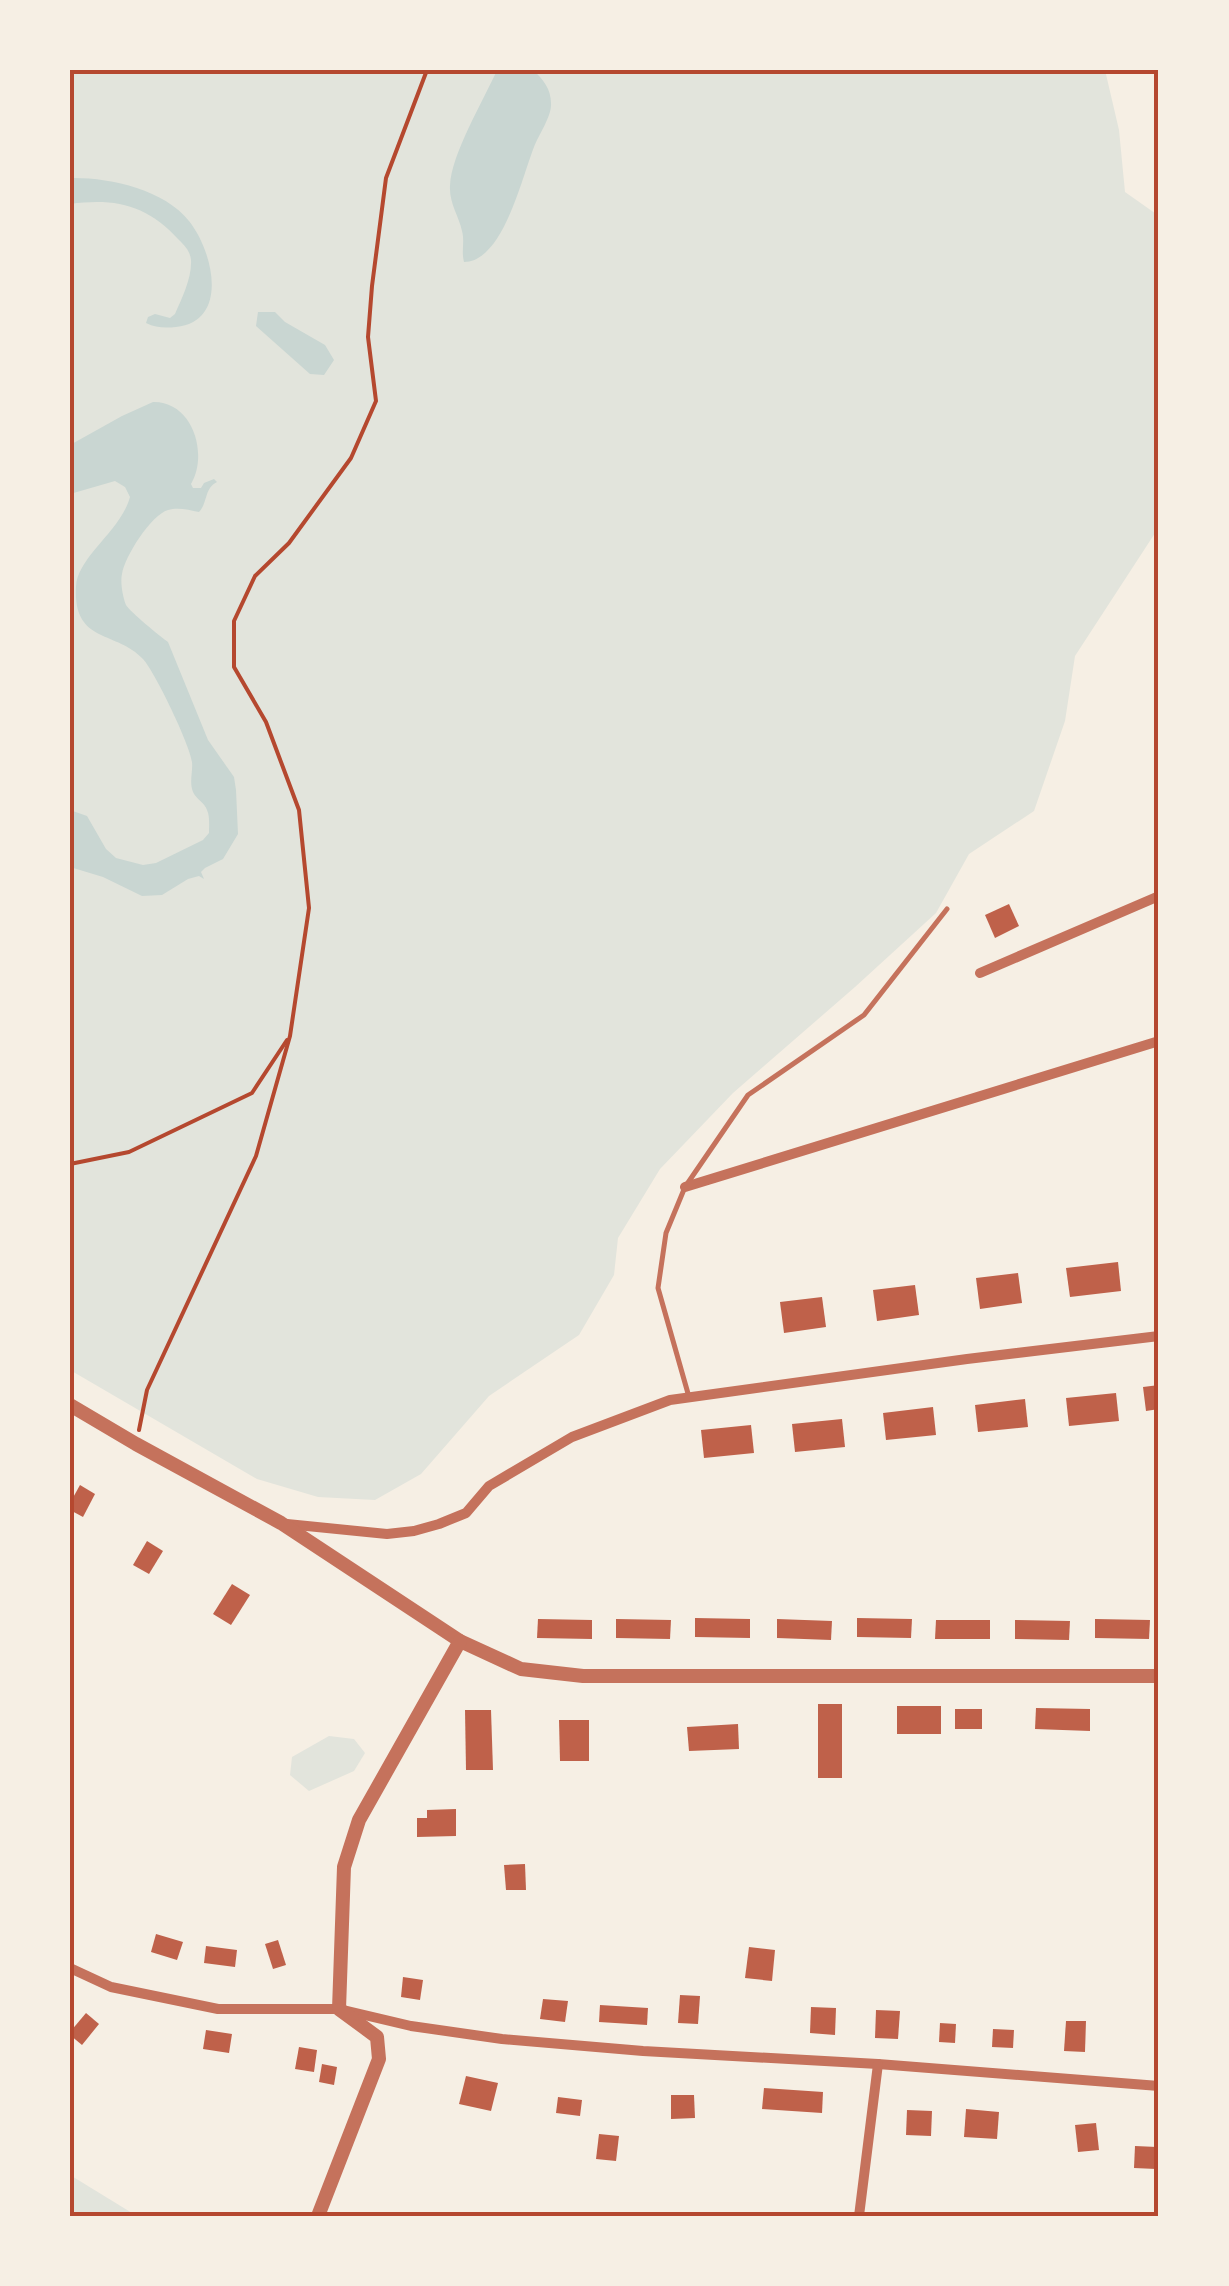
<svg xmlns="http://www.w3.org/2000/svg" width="1229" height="2286" viewBox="0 0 1229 2286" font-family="'IBM Plex Sans',sans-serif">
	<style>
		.green { fill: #e2e4dc }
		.water { fill: #c9d6d2 }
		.building { fill: #bf614a }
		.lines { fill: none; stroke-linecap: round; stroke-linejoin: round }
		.path { stroke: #b5482f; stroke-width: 4 }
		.service { stroke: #c5725c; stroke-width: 5 }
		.minor { stroke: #c5725c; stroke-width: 10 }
		.tertiary { stroke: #c5725c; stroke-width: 14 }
		.neatline { fill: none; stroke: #b5482f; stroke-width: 4 }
	</style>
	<rect width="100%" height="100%" fill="#f6efe4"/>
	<g class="green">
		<polygon points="70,70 1105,70 1119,130 1125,192 1159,216 1159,527 1075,656 1065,721 1034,811 969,854 936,913 855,987 733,1093 660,1169 618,1238 614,1275 579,1335 489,1396 421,1474 375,1500 318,1497 257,1479 70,1370"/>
		<polygon points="329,1736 354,1739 365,1753 354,1771 309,1791 290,1775 292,1757"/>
		<polygon points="70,2175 132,2213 136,2216 70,2216"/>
	</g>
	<g class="water">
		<path d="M 497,70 L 533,70 C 543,79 551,89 551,103 C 552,116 539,134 534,147 C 522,177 503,262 464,262 C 461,251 465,242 462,231 C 459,216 449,203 450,186 C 451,154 484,100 497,70 Z"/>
		<path d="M 70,178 C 108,177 164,189 189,221 C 213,251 230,321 176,327 C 165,328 156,328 146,323 L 148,317 L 155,314 L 170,318 L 175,314 C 182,298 192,278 191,260 C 190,251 185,246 179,240 C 147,205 116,198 70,204 Z"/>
		<polygon points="258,312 275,312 285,322 325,345 334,360 324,375 310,374 256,326"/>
		<path d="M 153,402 C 192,401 209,453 191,484 L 193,488 L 201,488 L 204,483 L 214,479 L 217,482 C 204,488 208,503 199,512 C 189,510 178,507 168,510 C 151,515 125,556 122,574 C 120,582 123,598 126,605 C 129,611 161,637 168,642 L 208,740 L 234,777 L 236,790 L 238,834 L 223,859 L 205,868 L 201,872 L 204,879 L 199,876 L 188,879 L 162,895 L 142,896 L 103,877 L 70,867 L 70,810 L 87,816 L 106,849 L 116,858 L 143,865 L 156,863 L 203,840 L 209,833 C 209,827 210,816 207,810 C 205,803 196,799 193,792 C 189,782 193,772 192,762 C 190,745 155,672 143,659 C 116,630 73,644 76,587 C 77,557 121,531 130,497 L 125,487 L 115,481 L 70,494 L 70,445 L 122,416 Z"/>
	</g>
	<g class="building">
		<polygon points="1009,904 1019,926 995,938 985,915"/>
		<polygon points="1118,1262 1121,1291 1070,1297 1066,1268"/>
		<polygon points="1018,1273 1022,1303 980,1309 976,1278"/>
		<polygon points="915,1285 919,1315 877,1321 873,1290"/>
		<polygon points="822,1297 826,1327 784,1333 780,1302"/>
		<polygon points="1159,1385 1159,1409 1146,1411 1143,1387"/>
		<polygon points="1116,1393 1119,1421 1069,1426 1066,1398"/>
		<polygon points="1025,1399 1028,1427 978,1432 975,1405"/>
		<polygon points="933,1407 936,1435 886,1440 883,1413"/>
		<polygon points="842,1419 845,1447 795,1452 792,1424"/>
		<polygon points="751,1425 754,1453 704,1458 701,1430"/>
		<polygon points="80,1485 95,1494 83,1517 70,1510 70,1503"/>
		<polygon points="147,1541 163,1551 149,1574 133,1565"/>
		<polygon points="232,1584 250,1595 231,1625 213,1614"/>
		<polygon points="695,1618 750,1619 750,1638 695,1637"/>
		<polygon points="857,1618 912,1619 911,1638 857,1637"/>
		<polygon points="538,1619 592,1620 592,1639 537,1638"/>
		<polygon points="616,1619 671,1620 670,1639 616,1638"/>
		<polygon points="777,1619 832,1621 831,1640 777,1638"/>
		<polygon points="1095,1619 1150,1620 1149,1639 1095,1638"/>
		<polygon points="936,1620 990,1620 990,1639 935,1639"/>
		<polygon points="1015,1620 1070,1621 1069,1640 1015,1639"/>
		<rect x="818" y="1704" width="24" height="74"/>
		<rect x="897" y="1706" width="44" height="28"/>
		<polygon points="1036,1708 1090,1709 1090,1731 1035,1729"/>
		<rect x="955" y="1709" width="27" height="20"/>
		<polygon points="465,1710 491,1710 493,1770 466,1770"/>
		<polygon points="559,1720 589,1720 589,1761 560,1761"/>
		<polygon points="738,1724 739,1749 689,1751 687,1727"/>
		<polygon points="456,1809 456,1836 417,1837 417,1818 427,1818 427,1810"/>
		<polygon points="525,1864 526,1890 506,1890 504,1865"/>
		<polygon points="156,1934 183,1942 177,1960 151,1952"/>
		<polygon points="278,1940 286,1965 273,1969 265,1944"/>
		<polygon points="206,1946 237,1950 235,1967 204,1963"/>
		<polygon points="749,1947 775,1950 772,1981 745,1978"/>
		<polygon points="403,1977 423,1980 420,2000 401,1997"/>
		<polygon points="680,1995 700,1996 698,2024 678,2023"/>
		<polygon points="543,1999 568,2001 565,2022 540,2019"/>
		<polygon points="600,2005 648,2008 647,2025 599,2022"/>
		<polygon points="811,2007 836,2008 835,2035 810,2033"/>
		<polygon points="876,2010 900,2011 898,2039 875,2038"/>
		<polygon points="86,2013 99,2024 82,2045 70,2035 70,2032"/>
		<polygon points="1066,2021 1086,2021 1085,2052 1064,2051"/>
		<polygon points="940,2023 956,2024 955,2043 939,2042"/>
		<polygon points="993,2029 1014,2030 1013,2048 992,2047"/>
		<polygon points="206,2030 232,2034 229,2053 203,2049"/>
		<polygon points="299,2047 317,2050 314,2072 295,2069"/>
		<polygon points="322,2064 337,2067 334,2085 319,2082"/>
		<polygon points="466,2076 498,2083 491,2111 459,2104"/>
		<polygon points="764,2088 823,2092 822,2113 762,2109"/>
		<polygon points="671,2095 694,2095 695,2118 671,2119"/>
		<polygon points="558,2097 582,2100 580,2116 556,2113"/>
		<polygon points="966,2109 999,2112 997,2139 964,2137"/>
		<polygon points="907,2110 932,2111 931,2136 906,2135"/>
		<polygon points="1096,2123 1099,2150 1078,2152 1075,2125"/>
		<polygon points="599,2134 619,2136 616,2161 596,2159"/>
		<polygon points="1135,2146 1157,2147 1156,2169 1134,2168"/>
	</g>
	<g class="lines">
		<g class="path">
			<polyline points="70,1164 129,1152 252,1093 287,1040"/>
			<polyline points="139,1430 147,1390 256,1156 290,1036 309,908 299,810 266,722 234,667 234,621 255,576 289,543 351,458 376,401 368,337 372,286 386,178 427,70"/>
		</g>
		<polyline class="service" points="689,1397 658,1288 666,1233 685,1187 748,1095 864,1015 947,909"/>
		<g class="minor">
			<polyline points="980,973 1159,896"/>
			<polyline points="685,1187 1159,1041"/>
			<polyline points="287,1524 387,1534 414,1531 439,1524 466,1513 489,1486 572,1437 670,1400 967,1359 1159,1336"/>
			<polyline points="70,1968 111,1987 218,2009 339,2009 411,2026 502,2039 643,2051 878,2064 1159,2086"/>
			<polyline points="859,2216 878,2064"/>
		</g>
		<g class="tertiary">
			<polyline points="70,1405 136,1444 281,1523 460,1641 521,1669 583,1676 1159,1676"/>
			<polyline points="318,2216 379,2059 377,2037 339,2009 344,1867 359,1820 460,1641"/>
		</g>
	</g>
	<rect width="1229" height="2286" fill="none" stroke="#f6efe4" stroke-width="145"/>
	<rect x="72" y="72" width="1084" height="2142" class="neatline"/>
</svg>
